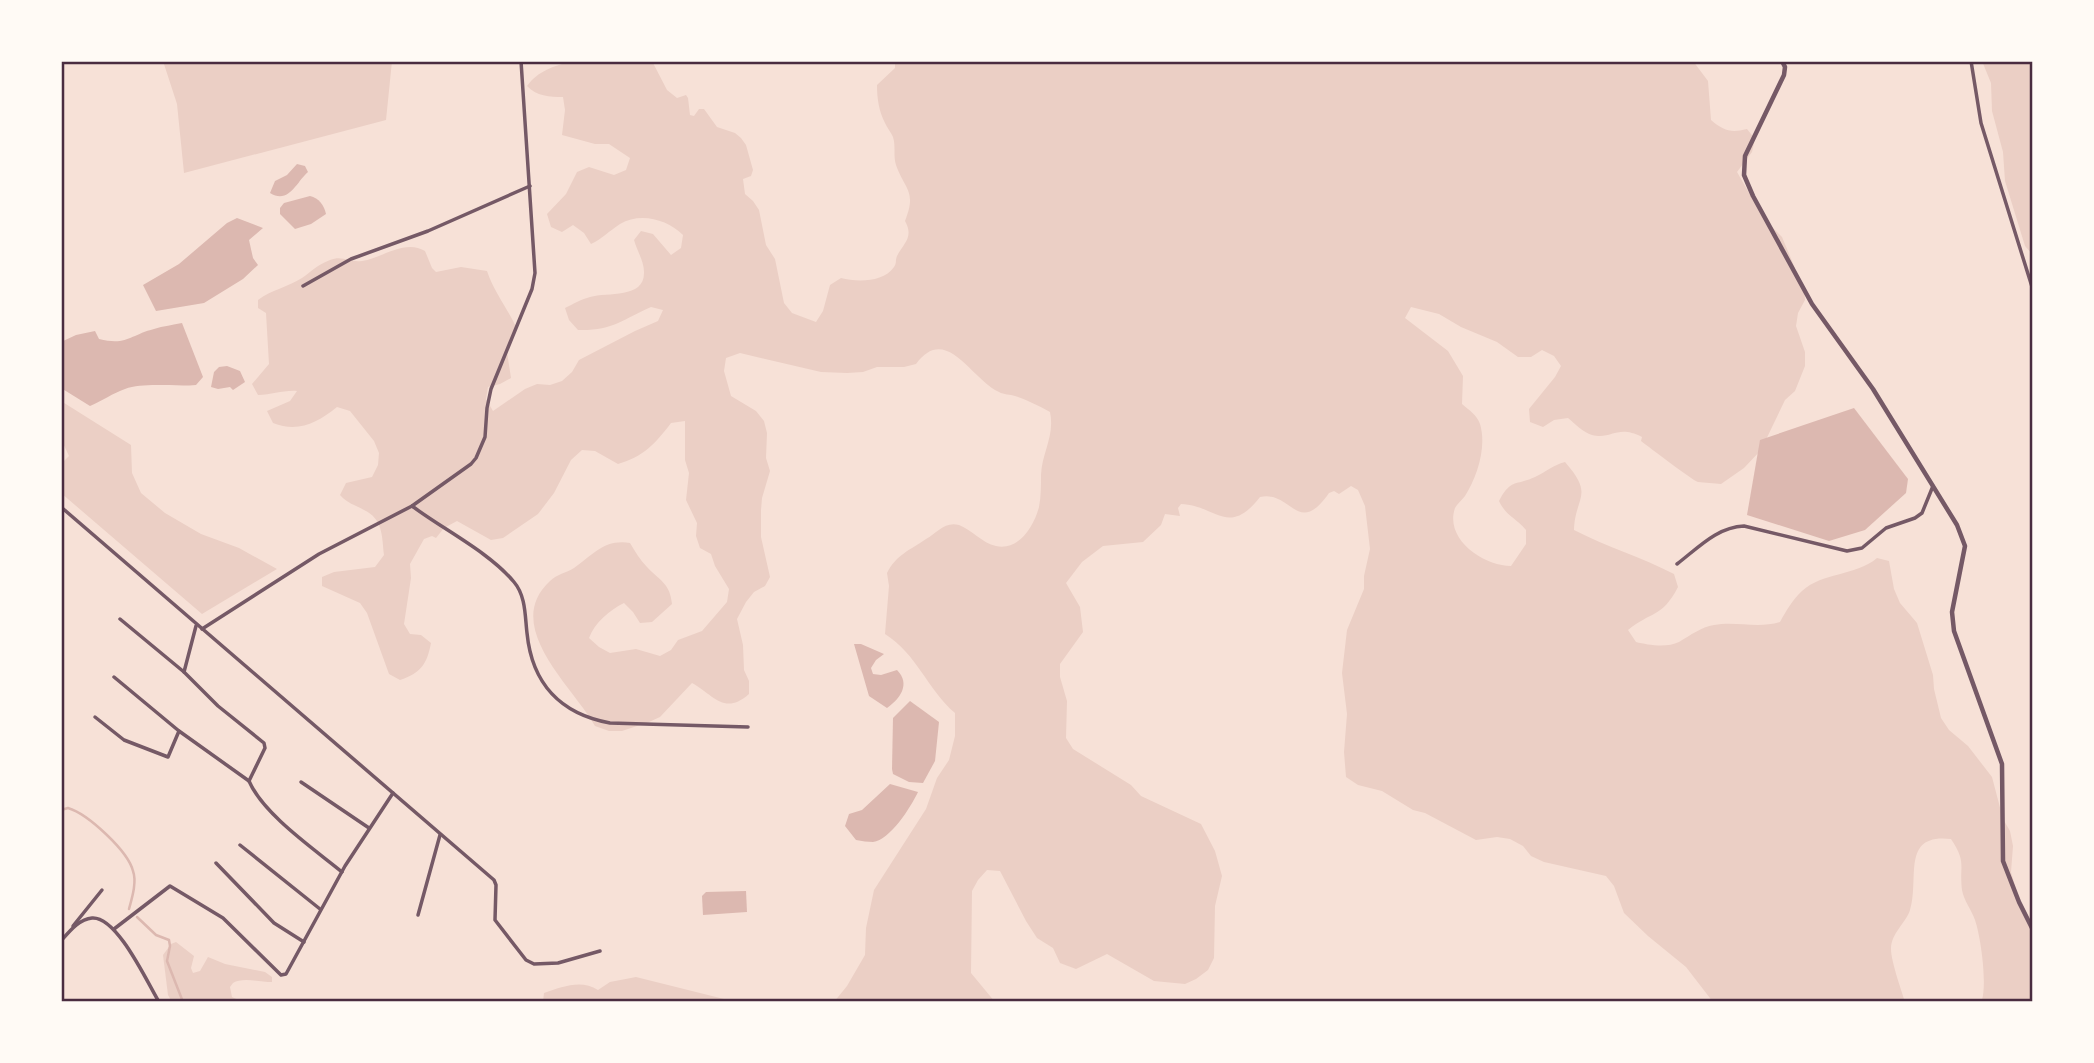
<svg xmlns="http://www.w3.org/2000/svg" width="2094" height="1063" viewBox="0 0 2094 1063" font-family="Jost,sans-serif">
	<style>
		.green { fill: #ebcfc5 }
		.water { fill: #dcb8b0 }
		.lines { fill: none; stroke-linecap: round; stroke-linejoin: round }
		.stream { stroke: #dcb8b0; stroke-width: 2.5 }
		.minor { stroke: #755966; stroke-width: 3.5 }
		.tertiary { stroke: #755966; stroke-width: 4.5 }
		.neatline { fill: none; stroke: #4a2c40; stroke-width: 2.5 }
	</style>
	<rect width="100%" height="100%" fill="#f7e1d7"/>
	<g class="green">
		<polygon points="163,61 392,61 386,120 184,173 177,104"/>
		<path d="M 571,61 L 652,61 L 667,90 L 677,98 L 686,95 L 688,98 L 690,115 L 694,116 L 699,109 L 704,109 L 717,127 L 735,133 L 741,138 L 746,145 L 753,170 L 751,176 L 743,179 L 745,194 L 753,201 L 759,210 L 766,245 L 775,259 L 784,303 L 792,313 L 816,322 L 823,311 L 830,285 L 841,278 C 856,282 883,283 894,267 C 897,263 895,261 897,256 C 904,243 914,237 905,221 C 917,191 905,190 896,165 C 893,156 896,146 893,137 C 891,132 887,128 885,123 C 879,111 877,99 877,85 L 895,68 L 895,61 L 1693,61 L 1708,81 L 1711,120 C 1724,131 1731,133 1747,129 L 1755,139 L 1752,152 L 1737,172 L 1764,219 L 1782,237 L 1795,268 L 1795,276 L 1804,286 L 1805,300 L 1798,313 L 1796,326 L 1805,352 L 1805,366 L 1795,391 L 1785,400 L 1761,450 L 1744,468 L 1721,484 C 1714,483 1705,483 1698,482 C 1692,480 1649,447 1641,441 L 1642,437 C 1617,424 1612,440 1592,435 C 1583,432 1575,424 1568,418 L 1554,420 L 1543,427 L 1530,422 L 1529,409 L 1555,377 L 1561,366 L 1554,356 L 1542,350 L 1531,357 L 1518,357 L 1497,342 L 1461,327 L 1439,314 L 1411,307 L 1405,318 L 1448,351 L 1463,376 L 1462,404 C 1469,410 1477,415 1480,424 C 1487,447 1477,477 1465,496 C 1462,500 1457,504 1455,508 C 1444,540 1485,566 1511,566 L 1526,544 L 1526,530 C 1515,517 1506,516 1499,501 C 1511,478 1516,486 1535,477 C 1546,472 1553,465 1565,462 C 1595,496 1575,496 1574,530 C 1607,547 1641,557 1674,574 L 1678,587 C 1662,618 1651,611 1628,630 L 1636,642 C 1648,645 1667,648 1679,642 C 1691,635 1701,627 1714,625 C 1737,621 1757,629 1780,622 C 1786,611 1793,599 1802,591 C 1823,572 1856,576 1877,558 L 1889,561 L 1894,589 L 1900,603 L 1917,623 L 1933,675 L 1934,689 L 1941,718 L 1949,730 L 1968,746 L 1992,777 L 2003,819 L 2010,831 L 2013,846 L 2011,872 L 2023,912 L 2033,927 L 2033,1002 L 1979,1002 L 1982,1000 C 1987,982 1981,938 1975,920 C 1971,909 1964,901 1962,890 C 1959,865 1967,863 1951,839 C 1900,833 1920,879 1910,910 C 1906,923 1891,933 1891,949 C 1891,961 1901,989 1905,1002 L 1713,1002 L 1686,967 L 1648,936 L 1624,913 L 1614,886 L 1606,876 L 1544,862 L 1531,856 L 1523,846 L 1510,839 L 1497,837 L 1476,840 L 1425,813 L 1413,810 L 1382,791 L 1358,785 L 1346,777 L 1344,752 L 1347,714 L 1342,673 L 1347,630 L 1364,589 L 1364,576 L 1370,549 L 1365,506 L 1358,490 L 1351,486 L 1339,494 L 1334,491 L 1329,493 C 1298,538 1291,490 1260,497 C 1228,538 1216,505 1181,504 L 1178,508 L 1180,516 L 1165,514 L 1161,525 L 1143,542 L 1103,546 L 1082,562 L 1066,583 L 1080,607 L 1083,632 L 1060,664 L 1060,677 L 1067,701 L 1066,738 L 1073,749 L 1131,785 L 1141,796 L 1201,824 L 1215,851 L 1222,876 L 1215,906 L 1214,958 L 1208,970 L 1196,979 L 1185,984 L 1154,981 L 1107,954 L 1076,969 L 1060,963 L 1053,948 L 1037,938 L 1026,921 L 1000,871 L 987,870 L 978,880 L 972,891 L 971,973 L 995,1002 L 834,1002 L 847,986 L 865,955 L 866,928 L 874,890 L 926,809 L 937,778 L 949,760 L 955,736 L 955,713 C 927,689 917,654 885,634 L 889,586 L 887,573 C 896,555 910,550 926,539 C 937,533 945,521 959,525 C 972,530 982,543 996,546 C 1019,551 1034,526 1039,507 C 1041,497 1041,485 1041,475 C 1042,452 1055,436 1050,412 C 1039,406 1027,400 1015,396 C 1010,394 1004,395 999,392 C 971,379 946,323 916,364 L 904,367 L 877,367 L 863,372 L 847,373 L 821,372 L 740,353 L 726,358 L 724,371 L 731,396 L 756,411 L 764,421 L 767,433 L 766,458 L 770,471 L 762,498 L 761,510 L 761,537 L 770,577 L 765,586 L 754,592 L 746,602 L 737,619 L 743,645 L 744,670 L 749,681 L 749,694 C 724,716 714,695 692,683 L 660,717 L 649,722 L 622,731 L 609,731 L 595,726 C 573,687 501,626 550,581 C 557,574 566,573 574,568 C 593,555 604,539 630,543 C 635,551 640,560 647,567 C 660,581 670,583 672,604 L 652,622 L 640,623 L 633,612 L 624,603 C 610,610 595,622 589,638 L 599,647 L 610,653 L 636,649 L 660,656 L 671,650 L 678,640 L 702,631 L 727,602 L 729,589 L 715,566 L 711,554 L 700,548 L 696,536 L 697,523 L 686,500 L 689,473 L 685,460 L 685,421 L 671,423 C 656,443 643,457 618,464 L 595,451 L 582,450 L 571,460 L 554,493 L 538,514 L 503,538 L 491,540 L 457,521 L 444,528 L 436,538 L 432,536 L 424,539 L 410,564 L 411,578 L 404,624 L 410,634 L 421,635 L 431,643 C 427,664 421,673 400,680 L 389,674 L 367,613 L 360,603 L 322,586 L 322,577 L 334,572 L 375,567 L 384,555 C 382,536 383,519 364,510 C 354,504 348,504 340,495 L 346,483 L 372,477 L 378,465 L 379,453 L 374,441 L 350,411 L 337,407 C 317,423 298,433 273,423 L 267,411 L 290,401 L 297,391 C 283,390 272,395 258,395 L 252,384 L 269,364 L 266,313 L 258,308 L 258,300 C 271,290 288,287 302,278 C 312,271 317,265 330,260 C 343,255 350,263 362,261 C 382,258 405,239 425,251 L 432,268 L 436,272 L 461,267 L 487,271 C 494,292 508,309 517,329 L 507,352 L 511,378 L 500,384 L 488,387 L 486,399 L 493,411 L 525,389 L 537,384 L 550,385 L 562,381 L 572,372 L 579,360 L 635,331 L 658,321 L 663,310 L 651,307 C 622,320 612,331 578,330 L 569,320 L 565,308 C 573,304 582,299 590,297 C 608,292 645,299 644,272 C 644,261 637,251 634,240 L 641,231 L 653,234 L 671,255 L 681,248 L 683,235 C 667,219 640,212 620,224 C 609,231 602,239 591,244 L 584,233 L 573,225 L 562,232 L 551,227 L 547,214 L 566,194 L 577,172 L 589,167 L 614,175 L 626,170 L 630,158 L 609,144 L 595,144 L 562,135 L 565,110 L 563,97 C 550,97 536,96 527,86 C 539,70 553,67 571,61 Z"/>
		<polygon points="1982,61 2033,61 2033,255 2025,246 2005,181 2003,152 1992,111 1991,83"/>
		<polygon points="61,401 131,445 132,473 141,493 165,513 201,534 239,548 277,569 202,614 61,493 61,464 69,456 61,439"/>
		<path d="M 176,942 L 194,956 L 191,968 L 193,973 L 200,971 L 208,957 L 225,964 L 265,972 L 272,977 L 272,982 C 260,982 242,977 233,983 L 230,987 L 232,997 C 240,1002 253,999 262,1002 L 172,1002 L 168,995 L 163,955 L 171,944 Z"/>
		<path d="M 636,977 L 736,1002 L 543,1002 L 544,993 C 562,987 581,979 598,990 L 610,982 Z"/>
	</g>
	<g class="water">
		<path d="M 297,164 L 305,166 L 308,172 C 297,181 289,205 270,193 L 275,181 L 287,175 Z"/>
		<path d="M 310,196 C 319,198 324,205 326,214 L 311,224 L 295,229 L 280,214 L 280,208 L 284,203 Z"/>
		<polygon points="237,218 263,228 249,240 253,258 258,265 243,279 204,303 156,311 143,285 179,264 227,223"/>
		<path d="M 182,323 L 203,377 L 196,385 C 175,387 144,382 125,389 C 113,393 102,401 90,406 L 61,388 L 61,342 L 76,335 L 95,331 L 99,339 C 127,346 130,335 154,329 C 163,326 173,325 182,323 Z"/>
		<polygon points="227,366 240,371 245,382 233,390 230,387 218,389 211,387 214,372 219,367"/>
		<polygon points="1854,408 1908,479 1906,493 1865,530 1829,541 1747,515 1760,440"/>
		<path d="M 854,644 L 861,644 L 884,654 L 876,660 L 871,668 L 873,674 L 881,675 L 897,670 C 911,684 900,699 887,708 L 869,696 Z"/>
		<polygon points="910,701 939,722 935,761 923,783 909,782 893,774 892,769 893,718"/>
		<path d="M 890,784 L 918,792 C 911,807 890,840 873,842 C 868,842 862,841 856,840 L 845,826 L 849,814 L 862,810 Z"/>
		<polygon points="746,891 747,912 703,915 702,896 706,892"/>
	</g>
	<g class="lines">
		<g class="stream">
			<path d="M 61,810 L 68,808 C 88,814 128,851 133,871 C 137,882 132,898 129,909"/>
			<polyline points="137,917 156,935 169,940 170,946 167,961 183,1002"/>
		</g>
		<g class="minor">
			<polyline points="1971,61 1981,123 2033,290"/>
			<polyline points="303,286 351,259 428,231 530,186"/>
			<path d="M 412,506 C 444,530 489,552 514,582 C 526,596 525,617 527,633 C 532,684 561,714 610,723 L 748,727"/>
			<polyline points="61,507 494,880 496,885 495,920 526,960 534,964 558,963 600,951"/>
			<path d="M 1677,564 C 1698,548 1717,527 1744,526 L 1847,551 L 1862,548 L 1886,528 L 1915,518 L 1922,513 L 1933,486"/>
			<path d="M 120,619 L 184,672 L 218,706 L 264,743 L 265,748 L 249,781 C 263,814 314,849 342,872"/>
			<polyline points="202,629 319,554 412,506 471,464 476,458 485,437 487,408 491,389 532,289 535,273 521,61"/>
			<polyline points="184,672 196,626"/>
			<polyline points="114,677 179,731 249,781"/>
			<polyline points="95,717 124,740 168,757 179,731"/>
			<polyline points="301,782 369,828"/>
			<polyline points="240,845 320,909"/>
			<polyline points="216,863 274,923 304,942"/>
			<polyline points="418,915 440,835"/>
			<polyline points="73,926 102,890"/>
			<polyline points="114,929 170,886 223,918 281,975 286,974 345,866 393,793"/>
			<path d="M 61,941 C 69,932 79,919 92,918 C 117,916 147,982 159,1002"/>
		</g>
		<polyline class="tertiary" points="1782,61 1785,67 1784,75 1745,156 1744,175 1753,196 1812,304 1873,389 1957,525 1965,546 1952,612 1954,631 2002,764 2003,861 2019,902 2033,930"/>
	</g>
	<rect width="2094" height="1063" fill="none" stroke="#fffaf5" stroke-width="126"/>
	<rect x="63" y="63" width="1968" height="937" class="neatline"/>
</svg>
